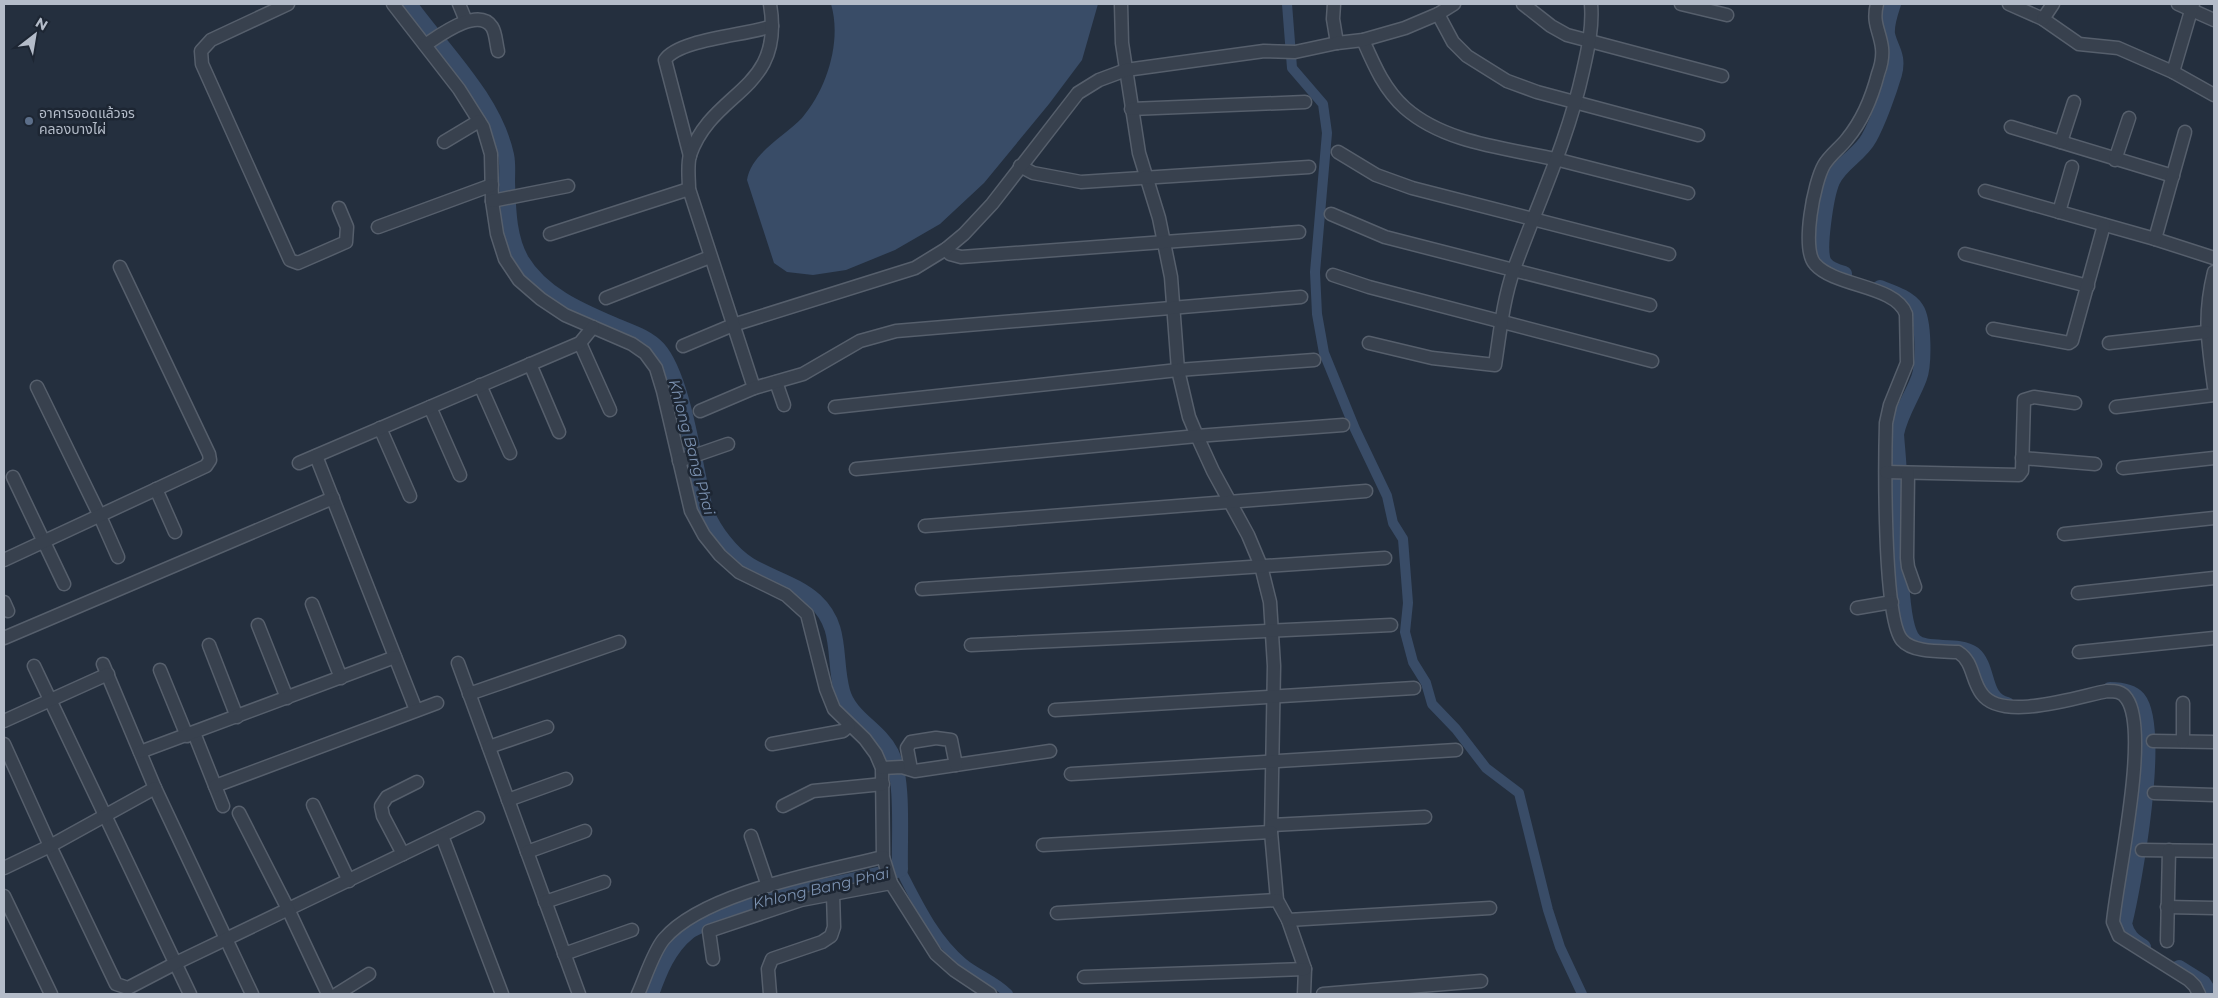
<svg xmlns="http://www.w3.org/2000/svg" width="2218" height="998" viewBox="0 0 2218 998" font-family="Montserrat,'Noto Sans Thai',sans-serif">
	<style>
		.water { fill: #394c67 }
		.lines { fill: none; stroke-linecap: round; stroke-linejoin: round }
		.canal { stroke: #394c67; stroke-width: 10 }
		.river { stroke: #394c67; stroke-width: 16 }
		.minor-casing { stroke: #565f6c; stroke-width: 15 }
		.minor { stroke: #38414e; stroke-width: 12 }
		.service-dot { fill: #5c6f8a; stroke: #1d2633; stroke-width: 2 }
		.labels { text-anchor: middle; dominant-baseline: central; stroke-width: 5; stroke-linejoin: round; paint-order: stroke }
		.poi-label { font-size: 14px; fill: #b4bcc9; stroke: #1d2633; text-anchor: start }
		.water-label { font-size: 15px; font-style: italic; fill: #7c92b1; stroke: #1d2633 }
	</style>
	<rect width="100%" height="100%" fill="#242f3e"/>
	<path class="water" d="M 831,4 L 1098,4 L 1082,60 L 1049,104 L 984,183 L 940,224 L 895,250 L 846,270 L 813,275 L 787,272 L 774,263 L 747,180 C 751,153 784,137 802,118 C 827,89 842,41 831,4 Z"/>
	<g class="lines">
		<g class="canal">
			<polyline points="1287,4 1292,68 1323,104 1327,133 1315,272 1317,314 1324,353 1355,429 1387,496 1393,523 1403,539 1408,603 1405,632 1413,662 1426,683 1432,704 1456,729 1486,768 1519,793 1548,910 1560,947 1582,994"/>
			<path d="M 900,869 C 917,902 934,939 963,963 C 976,974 996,981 1008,994"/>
		</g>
		<g class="river">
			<path d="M 409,4 C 442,50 494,99 506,155 C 508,164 507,173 507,182 C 508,208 508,237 521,260 C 542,295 581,311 616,326 C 630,332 647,337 658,349 C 681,375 692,450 700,486 C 702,494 703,504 706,512 C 714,531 731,554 749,565 C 770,578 796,584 815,601 C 843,627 833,658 842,691 C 849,718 879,729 891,753 C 904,780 899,838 900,869 C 837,888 771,891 712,920 C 704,924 694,927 688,932 C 668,948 659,972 651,994"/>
			<path d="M 1844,274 C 1837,272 1828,269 1824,263 C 1817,251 1826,195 1832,181 C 1840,163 1860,155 1869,138 C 1878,122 1889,91 1894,74 C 1899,55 1890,49 1887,34 C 1886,24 1890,13 1893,4"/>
			<path d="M 1880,288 C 1893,293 1909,298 1916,309 C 1924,321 1924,365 1919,378 C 1912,397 1900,413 1896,434 C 1897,449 1899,465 1899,480 C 1900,510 1896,623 1914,641 C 1925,653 1958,643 1973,654 C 1990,668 1981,699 2007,705"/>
			<path d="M 2110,690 C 2120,690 2131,691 2138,699 C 2162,728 2134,884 2124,924 C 2127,936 2133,941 2143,947"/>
			<polyline points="2179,968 2203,983 2210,994"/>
		</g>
		<defs>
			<g id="minor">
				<polyline points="288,4 211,40 201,51 202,64 290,260 298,263 346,242 347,227 339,208"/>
				<polyline points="393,4 459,89 483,127 491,154 492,201 497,234 505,259 519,280 541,299 565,315 632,344 645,353 656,368 663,391 691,511 704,535 720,555 739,572 786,595 807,614 826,689 834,709 865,739 876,754 882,768 883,857 891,883 936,954 954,970 990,994"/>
				<polyline points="459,4 466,21"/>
				<polyline points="1121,4 1122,43 1139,153 1159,218 1171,277 1178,370 1189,417 1197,436 1213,471 1248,535 1261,566 1270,602 1274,666 1271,832 1277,900 1288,920 1305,969 1304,994"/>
				<polyline points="1334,4 1333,19 1337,43"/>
				<polyline points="1523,4 1551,26 1567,35 1722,76"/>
				<polyline points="1681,4 1727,15"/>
				<path d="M 1877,4 C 1872,23 1880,31 1882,48 C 1883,57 1881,66 1878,74 C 1872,97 1862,121 1847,139 C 1840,148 1830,155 1824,165 C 1814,182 1801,249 1815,264 C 1835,287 1896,285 1906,314 L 1907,363 L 1890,405 L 1886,423 C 1885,458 1883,618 1902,640 C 1913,653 1942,651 1958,652 C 1974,662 1971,680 1982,694 C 2002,722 2077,697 2107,691 C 2115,691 2122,691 2127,699 C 2150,733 2117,877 2113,922 L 2119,936 L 2189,980 L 2195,986 L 2199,994"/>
				<polyline points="2009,4 2043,19 2079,44 2118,48 2173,72 2214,95"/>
				<polyline points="2178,4 2214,20"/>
				<polyline points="1438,14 1453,42 1467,56 1507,81 1537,92 1698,135"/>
				<polyline points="2043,19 2053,4"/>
				<path d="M 1363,40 C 1374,65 1384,89 1405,108 C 1446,144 1508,148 1559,160 C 1602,171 1645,182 1688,193"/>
				<path d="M 425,45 C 439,36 478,6 492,27 C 496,33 496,44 498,51"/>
				<polyline points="2173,72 2193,4"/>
				<polyline points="1131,109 1305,102"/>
				<polyline points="2011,127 2173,176"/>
				<polyline points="444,142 479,121"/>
				<polyline points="2061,142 2074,102"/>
				<polyline points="1338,152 1376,175 1412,188 1669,254"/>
				<path d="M 690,156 L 665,60 C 678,39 749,35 772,26"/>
				<polyline points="2115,160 2129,118"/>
				<polyline points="1020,166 1033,173 1081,182 1309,167"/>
				<polyline points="1985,191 2155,239 2214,258"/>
				<polyline points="492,201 568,186"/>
				<polyline points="2059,212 2072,167"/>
				<polyline points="1331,214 1385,237 1650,305"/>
				<polyline points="378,227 492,185"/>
				<polyline points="550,234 689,189"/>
				<polyline points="2155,239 2185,132"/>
				<polyline points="946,249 950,254 961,257 1299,232"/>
				<polyline points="1965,254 2088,286"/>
				<path d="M 2214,272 C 2203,317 2208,342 2214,387"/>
				<polyline points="1333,275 1369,287 1652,361"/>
				<polyline points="606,298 710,257"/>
				<polyline points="1993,329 2069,343 2072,341 2104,225"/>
				<polyline points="580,343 610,410"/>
				<path d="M 1369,343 L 1432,358 L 1495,365 C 1500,333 1503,300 1514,269 C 1538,203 1568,140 1583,71 C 1588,49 1593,27 1591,4"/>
				<polyline points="2109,343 2206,332"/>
				<polyline points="683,346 733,325 915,268 946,249 964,234 992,204 1078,93 1099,80 1126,70 1264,51 1295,52 1337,43 1363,40 1405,28 1438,14 1454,4"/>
				<polyline points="530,364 559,432"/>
				<polyline points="776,382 784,405"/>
				<polyline points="480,385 510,453"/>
				<polyline points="37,387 99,514 118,557"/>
				<path d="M 754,388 L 689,189 C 689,179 687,165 690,155 C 713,89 785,92 770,4"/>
				<polyline points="430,407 460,475"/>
				<polyline points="835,407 1178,370 1314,360"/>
				<polyline points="2116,407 2214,395"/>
				<polyline points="700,411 754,388 803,374 860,341 896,331 1301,297"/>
				<polyline points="380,428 410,496"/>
				<polyline points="316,456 416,710"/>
				<polyline points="2022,458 2095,464"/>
				<polyline points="679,461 728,444"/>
				<polyline points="299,463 580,343 593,327"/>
				<polyline points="2123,468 2214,458"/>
				<polyline points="856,469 1197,436 1343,425"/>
				<polyline points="1886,472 2019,475 2022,471 2024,400 2034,397 2075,403"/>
				<polyline points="1908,473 1907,558 1908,567 1915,587"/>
				<polyline points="13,477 64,584"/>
				<polyline points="156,489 175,532"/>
				<polyline points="925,526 1366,491"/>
				<polyline points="2064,534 2214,518"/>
				<polyline points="4,560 206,466 210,460 209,454 120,267"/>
				<polyline points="922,589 1385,558"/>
				<polyline points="2078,593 2214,578"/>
				<polyline points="4,602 8,611"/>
				<polyline points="312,604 341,678"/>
				<polyline points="1857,608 1892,602"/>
				<polyline points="258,625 287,698"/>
				<polyline points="4,638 333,498"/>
				<polyline points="209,645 237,717"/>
				<polyline points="971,645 1391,625"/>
				<polyline points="2079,652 2214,638"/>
				<polyline points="458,663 579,994"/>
				<polyline points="103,664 155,788 252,994"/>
				<polyline points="34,666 190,994"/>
				<polyline points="160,670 187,736"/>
				<polyline points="469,694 619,642"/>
				<polyline points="1055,710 1414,688"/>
				<polyline points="4,721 108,674"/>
				<polyline points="194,733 223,806"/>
				<polyline points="2153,741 2214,742"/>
				<polyline points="2183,741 2183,703"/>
				<polyline points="4,744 50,846 116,984 128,988 176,963 478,818"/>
				<polyline points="772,744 843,731 849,726"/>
				<polyline points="489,747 547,727"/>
				<polyline points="140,752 395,657"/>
				<polyline points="882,768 902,767 915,771 1050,751"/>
				<polyline points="911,769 907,748 911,742 936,738 951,740 956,765"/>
				<polyline points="1071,774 1456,750"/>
				<polyline points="215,786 437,703"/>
				<polyline points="2154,793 2214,795"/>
				<polyline points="508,800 566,779"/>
				<polyline points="313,805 349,881"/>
				<polyline points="783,806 813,791 883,784"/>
				<polyline points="239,813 288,909 328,994"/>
				<polyline points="1272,825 1425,817"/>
				<polyline points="442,836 502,994"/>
				<polyline points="751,836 768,886"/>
				<polyline points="1043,845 1271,832"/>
				<polyline points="2142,850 2214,851"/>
				<polyline points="527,852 585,831"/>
				<polyline points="403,854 383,816 381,806 387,797 417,782"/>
				<polyline points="4,868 50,846 155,788"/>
				<polyline points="4,896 51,994"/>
				<polyline points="545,902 604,882"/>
				<polyline points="2167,907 2214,908"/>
				<polyline points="1057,913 1277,900"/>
				<polyline points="1288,920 1490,908"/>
				<polyline points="2167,941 2169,850"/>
				<polyline points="564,954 632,930"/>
				<polyline points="713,959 709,931 801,900 891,883"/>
				<polyline points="1084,977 1305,969"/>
				<polyline points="337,994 369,974"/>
				<path d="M 638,994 C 645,979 653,952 664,939 C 704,892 823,872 883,857"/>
				<polyline points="770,994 768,969 772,959 822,942 831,936 834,927 833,894"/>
				<polyline points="1323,994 1481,981"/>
			</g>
		</defs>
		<use href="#minor" class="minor-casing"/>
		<use href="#minor" class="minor"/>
	</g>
	<circle class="service-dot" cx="29" cy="121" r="5"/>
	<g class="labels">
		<g class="poi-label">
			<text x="39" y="113">อาคารจอดแล้วจร<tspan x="39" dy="16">คลองบางไผ่</tspan></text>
		</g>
		<g class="water-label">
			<text transform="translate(692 447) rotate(75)">Khlong Bang Phai</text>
			<text transform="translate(821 888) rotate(-13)">Khlong Bang Phai</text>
		</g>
	</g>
	<rect width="2218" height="998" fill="none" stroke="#b4bcc9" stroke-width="10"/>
	<g transform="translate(35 35) rotate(31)" stroke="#1d2633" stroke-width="4" paint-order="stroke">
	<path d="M0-4L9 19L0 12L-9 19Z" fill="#b4bcc9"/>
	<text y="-8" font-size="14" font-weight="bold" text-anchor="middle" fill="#b4bcc9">N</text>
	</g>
</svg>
